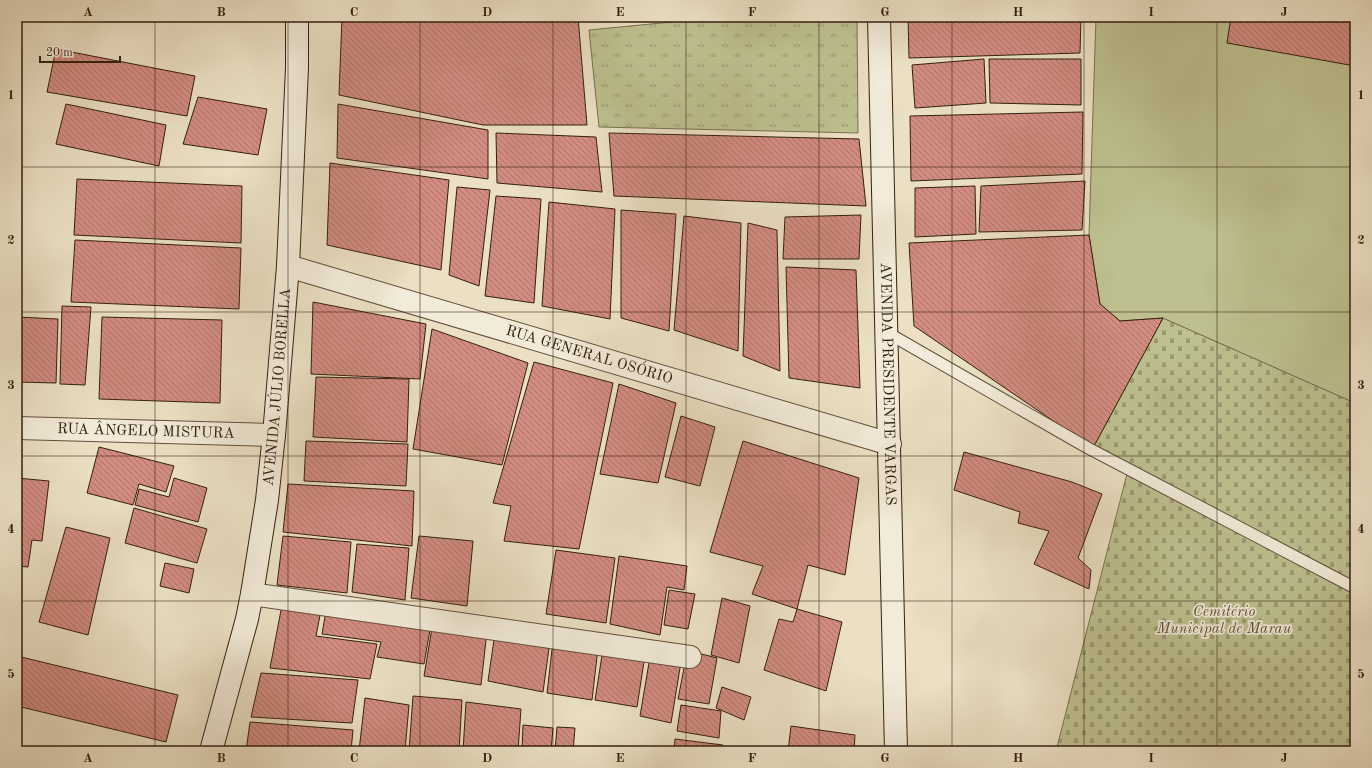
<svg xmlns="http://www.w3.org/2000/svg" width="1372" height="768" viewBox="0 0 1372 768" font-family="'Old Standard TT',serif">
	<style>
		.grass { fill: url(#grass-tufts); stroke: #797050 }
		.cemetery { fill: url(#cemetery-stones); stroke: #797050 }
		.park { fill: #bec08f; stroke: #797050 }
		.building { fill: url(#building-back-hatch); stroke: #341f10 }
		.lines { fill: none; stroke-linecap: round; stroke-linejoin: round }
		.lane-casing { stroke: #624f3d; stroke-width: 13 }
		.street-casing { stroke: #624f3d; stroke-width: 24 }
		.secondary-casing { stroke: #341f10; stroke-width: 24 }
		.lane { stroke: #f2ebd9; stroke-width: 11 }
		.street { stroke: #f2ebd9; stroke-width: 22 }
		.secondary { stroke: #f2ebd9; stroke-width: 22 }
		.grid { fill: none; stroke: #341f10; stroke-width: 1; stroke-opacity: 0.55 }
		.labels { text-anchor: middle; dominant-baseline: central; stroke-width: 3.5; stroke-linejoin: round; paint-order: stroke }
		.street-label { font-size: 15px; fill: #341f10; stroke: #f2ebd9 }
		.park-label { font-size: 15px; font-style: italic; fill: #5d4f36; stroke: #f2ebd9 }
		.neatline { fill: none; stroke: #341f10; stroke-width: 1.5 }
		.grid-label { font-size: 13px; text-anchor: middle; font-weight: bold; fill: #341f10 }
	</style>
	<defs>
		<pattern id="grass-tufts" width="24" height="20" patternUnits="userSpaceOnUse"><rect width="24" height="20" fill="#bec08f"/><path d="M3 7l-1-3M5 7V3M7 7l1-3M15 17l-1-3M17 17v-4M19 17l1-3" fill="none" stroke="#9b9b73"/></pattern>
		<pattern id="cemetery-stones" width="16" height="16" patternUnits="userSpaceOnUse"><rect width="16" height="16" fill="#bec08f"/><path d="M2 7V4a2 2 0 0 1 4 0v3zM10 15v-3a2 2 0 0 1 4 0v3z" fill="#9b9b73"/></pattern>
		<pattern id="building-back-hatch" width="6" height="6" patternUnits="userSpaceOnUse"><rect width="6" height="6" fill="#d28c81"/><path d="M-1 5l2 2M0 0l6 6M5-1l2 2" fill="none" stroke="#ab7268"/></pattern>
	</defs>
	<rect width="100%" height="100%" fill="#ebe0c4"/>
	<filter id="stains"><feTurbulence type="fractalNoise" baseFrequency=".005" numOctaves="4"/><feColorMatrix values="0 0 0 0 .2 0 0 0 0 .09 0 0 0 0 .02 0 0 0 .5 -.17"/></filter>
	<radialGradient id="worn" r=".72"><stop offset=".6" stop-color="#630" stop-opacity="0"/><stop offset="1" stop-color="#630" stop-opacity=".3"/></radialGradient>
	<polygon class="grass" points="723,17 857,17 858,133 599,127 589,30"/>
	<polygon class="cemetery" points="1163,318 1355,403 1355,751 1056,751 1129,466 1093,448"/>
	<polygon class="park" points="1096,17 1355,17 1355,403 1163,318 1120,321 1100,304 1089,235"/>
	<g class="building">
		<polygon points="342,17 578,17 587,125 483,125 339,95"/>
		<polygon points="586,17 616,17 586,21"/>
		<polygon points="908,17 1081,17 1080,53 909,58"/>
		<polygon points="1231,17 1355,17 1355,66 1227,43"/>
		<polygon points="56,49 195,76 187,116 47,92"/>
		<polygon points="984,59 986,103 915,108 912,65"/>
		<polygon points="989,59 1081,59 1081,105 990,103"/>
		<polygon points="17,88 21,89 17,109"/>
		<polygon points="198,97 267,109 258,155 183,144"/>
		<polygon points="66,104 166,125 159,166 56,144"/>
		<polygon points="338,104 488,130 488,179 337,158"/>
		<polygon points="1083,112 1082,174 911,181 910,116"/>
		<polygon points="496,133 596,137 602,192 497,183"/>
		<polygon points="609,133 859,139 866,206 614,196"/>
		<polygon points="330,163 449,180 441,270 327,245"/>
		<polygon points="77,179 242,186 241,243 74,235"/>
		<polygon points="1085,181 1082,230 979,232 981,186"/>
		<polygon points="975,186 976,234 915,237 915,188"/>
		<polygon points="457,187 490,190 479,286 449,275"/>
		<polygon points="496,196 541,199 534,303 485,296"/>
		<polygon points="549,202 615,209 610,319 542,306"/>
		<polygon points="621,210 676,214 669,331 621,318"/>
		<polygon points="861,215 859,259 783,259 785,217"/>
		<polygon points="684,216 741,223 738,351 674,330"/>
		<polygon points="748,223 777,230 780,371 743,356"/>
		<polygon points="1089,235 1100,304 1120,321 1163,318 1093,448 914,326 909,243"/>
		<polygon points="75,240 241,248 239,309 71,302"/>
		<polygon points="786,267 856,270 860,388 789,378"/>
		<polygon points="313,302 426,324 420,379 311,374"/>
		<polygon points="62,306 91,307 85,385 60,384"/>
		<polygon points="17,317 58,319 56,383 17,382"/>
		<polygon points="102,317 222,320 220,403 99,399"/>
		<polygon points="432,329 528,363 502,465 413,449"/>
		<polygon points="534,362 613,383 579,549 504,541 511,506 493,503"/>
		<polygon points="316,377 409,379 407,442 313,437"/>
		<polygon points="619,384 676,403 658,483 600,474"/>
		<polygon points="681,416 715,427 700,486 665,477"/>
		<polygon points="306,441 408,444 406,486 304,481"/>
		<polygon points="743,441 859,478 845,575 808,565 797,609 752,594 763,566 710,552"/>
		<polygon points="99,447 174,466 166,492 139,484 133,505 87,493"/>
		<polygon points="964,452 1072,482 1102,494 1078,558 1091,570 1089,589 1034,564 1049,531 1018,523 1020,512 954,490"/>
		<polygon points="17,478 49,481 42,541 32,540 28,567 17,566"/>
		<polygon points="174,478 207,488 198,522 135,505 139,489 169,497"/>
		<polygon points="288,484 414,491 412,546 283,532"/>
		<polygon points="134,508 207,529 197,563 125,543"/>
		<polygon points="66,527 110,538 88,635 39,622"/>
		<polygon points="283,536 351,542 347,593 277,585"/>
		<polygon points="419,536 473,541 467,606 411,598"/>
		<polygon points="357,544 409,548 405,600 352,592"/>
		<polygon points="556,550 615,558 606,623 546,614"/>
		<polygon points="619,556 687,566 684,590 667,587 660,635 610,624"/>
		<polygon points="165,563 194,569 189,593 160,586"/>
		<polygon points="669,590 695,594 688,629 664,625"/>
		<polygon points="722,598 750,606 739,663 711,655"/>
		<polygon points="282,605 321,610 316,636 377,644 370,679 270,668"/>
		<polygon points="797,609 842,622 826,691 764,670 779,619 793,622"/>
		<polygon points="326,611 431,624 424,664 377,657 381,642 322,634"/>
		<polygon points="433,622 487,631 481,685 424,676"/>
		<polygon points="495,633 550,641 543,692 488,681"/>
		<polygon points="553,641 598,648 592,700 547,693"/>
		<polygon points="603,649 645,655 637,707 595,700"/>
		<polygon points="694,652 717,658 709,704 678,699 685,663"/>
		<polygon points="17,656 178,695 166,742 17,706"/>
		<polygon points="650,657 681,662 671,723 640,716"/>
		<polygon points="261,673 358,680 352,723 251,717"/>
		<polygon points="722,687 751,697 744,720 716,708"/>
		<polygon points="413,696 462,700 459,751 409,751"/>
		<polygon points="365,698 409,705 405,751 359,751"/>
		<polygon points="466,702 521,709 518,751 463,751"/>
		<polygon points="681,705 721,711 719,738 677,731"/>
		<polygon points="250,722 353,730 351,751 246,751"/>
		<polygon points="523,725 553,728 551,751 522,751"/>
		<polygon points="791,726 855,735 854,751 788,751"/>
		<polygon points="557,727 575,728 573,751 555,751"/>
		<polygon points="675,739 723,745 722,751 674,751"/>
	</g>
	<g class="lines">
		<defs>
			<polyline id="lane" points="886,332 1088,448 1355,588"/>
			<g id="street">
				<path id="s1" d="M 288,266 L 890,444"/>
				<path id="s2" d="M 17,428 L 274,435"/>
				<polyline points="252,594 690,657"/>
			</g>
			<g id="secondary">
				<path id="s3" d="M 879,17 L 896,751"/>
				<path id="s4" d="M 211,751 L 247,619 L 252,594 L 267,500 L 274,435 L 288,266 L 297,68 L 297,17"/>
			</g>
		</defs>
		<use href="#lane" class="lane-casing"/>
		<use href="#street" class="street-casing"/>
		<use href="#secondary" class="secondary-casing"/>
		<use href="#lane" class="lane"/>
		<use href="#street" class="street"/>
		<use href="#secondary" class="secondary"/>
	</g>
	<path class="grid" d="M 155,17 L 155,751M 288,17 L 288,751M 420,17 L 420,751M 553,17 L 553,751M 686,17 L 686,751M 819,17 L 819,751M 952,17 L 952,751M 1084,17 L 1084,751M 1217,17 L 1217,751M 17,167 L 1355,167M 17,312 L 1355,312M 17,456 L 1355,456M 17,601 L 1355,601"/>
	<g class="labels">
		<g class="street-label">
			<text stroke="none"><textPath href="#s1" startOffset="314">RUA GENERAL OSÓRIO</textPath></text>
			<text stroke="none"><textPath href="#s3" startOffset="367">AVENIDA PRESIDENTE VARGAS</textPath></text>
			<text stroke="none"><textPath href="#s4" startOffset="371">AVENIDA JÚLIO BORELLA</textPath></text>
			<text stroke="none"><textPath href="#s2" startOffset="129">RUA ÂNGELO MISTURA</textPath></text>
		</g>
		<g class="park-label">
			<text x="1224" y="612">Cemitério<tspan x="1224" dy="17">Municipal de Marau</tspan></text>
		</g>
	</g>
	<rect width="1372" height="768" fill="none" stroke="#ebe0c4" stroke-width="44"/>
	<path d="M40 56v6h80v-6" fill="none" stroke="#341f10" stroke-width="2"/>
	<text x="46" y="56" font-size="12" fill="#341f10" stroke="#f2ebd9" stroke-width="3" paint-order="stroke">20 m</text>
	<rect x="22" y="22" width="1328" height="724" class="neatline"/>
	<g class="grid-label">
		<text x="88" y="16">A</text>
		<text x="221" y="16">B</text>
		<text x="354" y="16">C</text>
		<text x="487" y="16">D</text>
		<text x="620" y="16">E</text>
		<text x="752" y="16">F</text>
		<text x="885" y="16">G</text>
		<text x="1018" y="16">H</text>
		<text x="1151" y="16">I</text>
		<text x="1284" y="16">J</text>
		<text x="11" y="99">1</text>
		<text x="1361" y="99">1</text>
		<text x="11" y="244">2</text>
		<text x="1361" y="244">2</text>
		<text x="11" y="389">3</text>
		<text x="1361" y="389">3</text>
		<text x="11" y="533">4</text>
		<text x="1361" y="533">4</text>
		<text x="11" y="678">5</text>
		<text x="1361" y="678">5</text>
		<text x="88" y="762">A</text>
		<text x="221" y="762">B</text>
		<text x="354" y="762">C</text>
		<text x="487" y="762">D</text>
		<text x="620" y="762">E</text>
		<text x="752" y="762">F</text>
		<text x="885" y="762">G</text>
		<text x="1018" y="762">H</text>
		<text x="1151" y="762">I</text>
		<text x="1284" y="762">J</text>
	</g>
	<rect width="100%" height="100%" filter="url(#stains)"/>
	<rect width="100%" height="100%" fill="url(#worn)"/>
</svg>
